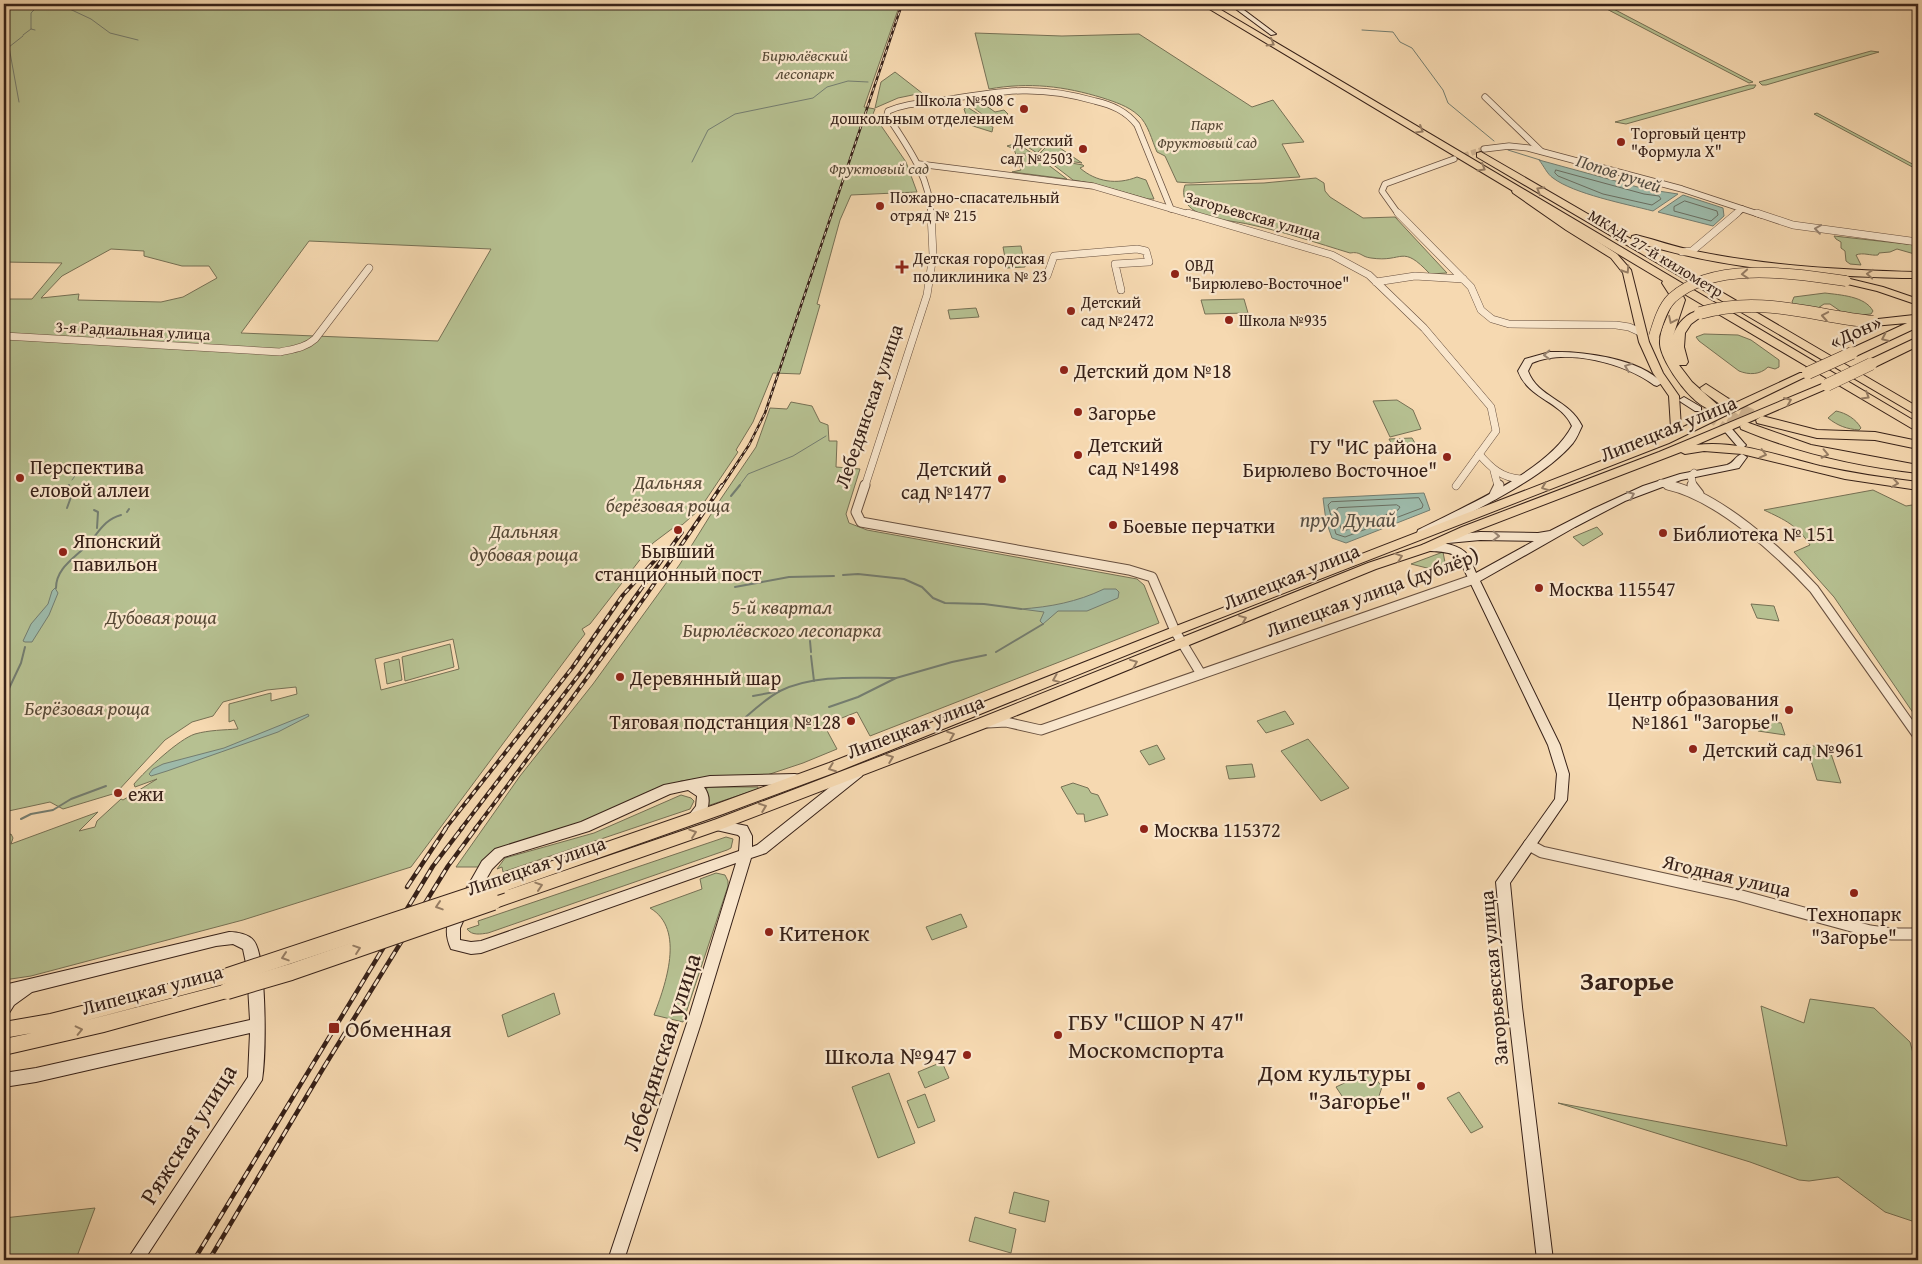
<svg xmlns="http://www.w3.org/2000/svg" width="1922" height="1264" viewBox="0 0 1922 1264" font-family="'Gentium Book Plus',serif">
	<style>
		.green { fill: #b6c091; stroke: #767054; fill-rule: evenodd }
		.water { fill: #9dbaaa; stroke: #747d70 }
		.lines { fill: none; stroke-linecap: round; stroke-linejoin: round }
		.shore { stroke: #6a6e61; stroke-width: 1 }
		.stream-far1 { stroke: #747d70; stroke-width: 1 }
		.stream { stroke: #747d70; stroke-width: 2 }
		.street-tunnel { stroke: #d0b492; stroke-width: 5.5; stroke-dasharray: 5.5 2.5; stroke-linecap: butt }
		.secondary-tunnel { stroke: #d0b492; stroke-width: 9; stroke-dasharray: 9 4.5; stroke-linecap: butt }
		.highway-tunnel { stroke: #d0b492; stroke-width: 12; stroke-dasharray: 12 6; stroke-linecap: butt }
		.street-far3-casing { stroke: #674f3e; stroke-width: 7 }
		.street-far2-casing { stroke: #674f3e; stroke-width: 8 }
		.street-far1-casing { stroke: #674f3e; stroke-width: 11 }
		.street-casing { stroke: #674f3e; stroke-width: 13 }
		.secondary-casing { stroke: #372118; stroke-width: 2 }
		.primary-casing { stroke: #372118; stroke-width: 2 }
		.highway-casing { stroke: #372118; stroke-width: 2 }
		.street-far3 { stroke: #f9e6cc; stroke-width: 5.5 }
		.street-far2 { stroke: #f9e6cc; stroke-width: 7 }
		.street-far1 { stroke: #f9e6cc; stroke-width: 9 }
		.street { stroke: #f9e6cc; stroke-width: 11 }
		.secondary { fill: #f9e6cc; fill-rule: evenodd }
		.primary { fill: #f6d9b1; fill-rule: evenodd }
		.highway { fill: #f6d9b1; fill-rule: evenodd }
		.rail-far2-casing { stroke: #372118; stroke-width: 2.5 }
		.rail-far1-casing { stroke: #372118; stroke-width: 4 }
		.rail-casing { stroke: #372118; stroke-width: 4.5 }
		.rail-far2 { stroke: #f9e6cc; stroke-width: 1; stroke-dasharray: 4; stroke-linecap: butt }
		.rail-far1 { stroke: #f9e6cc; stroke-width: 2; stroke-dasharray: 5.5; stroke-linecap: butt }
		.rail { stroke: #f9e6cc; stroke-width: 2.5; stroke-dasharray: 8; stroke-linecap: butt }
		.primary-bridge-far1-casing { stroke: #372118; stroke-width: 11; stroke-linecap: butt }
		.primary-bridge-casing { stroke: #372118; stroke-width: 18; stroke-linecap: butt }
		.highway-bridge-casing { stroke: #372118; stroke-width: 13; stroke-linecap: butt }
		.primary-bridge-far1 { stroke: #f6d9b1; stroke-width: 10 }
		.primary-bridge { stroke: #f6d9b1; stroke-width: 16 }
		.highway-bridge { stroke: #f6d9b1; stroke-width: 12 }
		.oneway { stroke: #967d64 }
		.oneway2 { stroke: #988472 }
		.poi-dot { fill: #8f2418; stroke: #f9e6cc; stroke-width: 2 }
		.labels { text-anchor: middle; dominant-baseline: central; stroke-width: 4.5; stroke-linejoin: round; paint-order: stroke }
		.far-park-label { font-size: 16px; font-style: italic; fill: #574936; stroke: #f9e6cc }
		.far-poi-label { font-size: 16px; fill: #372118; stroke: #f9e6cc; text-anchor: start }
		.far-street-label { font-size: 16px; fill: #372118; stroke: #f9e6cc }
		.far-water-label { font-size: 18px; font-style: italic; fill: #564f44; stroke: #f9e6cc }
		.street-label { font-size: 20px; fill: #372118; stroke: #f9e6cc }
		.poi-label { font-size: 20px; fill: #372118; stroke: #f9e6cc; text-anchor: start }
		.park-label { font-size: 20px; font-style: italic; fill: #574936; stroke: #f9e6cc }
		.water-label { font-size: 21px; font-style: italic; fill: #564f44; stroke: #f9e6cc }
		.near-poi-label { font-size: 24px; fill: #372118; stroke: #f9e6cc; text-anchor: start }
		.near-street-label { font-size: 24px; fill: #372118; stroke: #f9e6cc }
		.near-quarter-label { font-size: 26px; font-weight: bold; fill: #372118; stroke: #f9e6cc }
	</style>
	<rect width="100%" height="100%" fill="#f6d9b1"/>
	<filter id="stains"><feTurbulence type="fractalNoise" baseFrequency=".004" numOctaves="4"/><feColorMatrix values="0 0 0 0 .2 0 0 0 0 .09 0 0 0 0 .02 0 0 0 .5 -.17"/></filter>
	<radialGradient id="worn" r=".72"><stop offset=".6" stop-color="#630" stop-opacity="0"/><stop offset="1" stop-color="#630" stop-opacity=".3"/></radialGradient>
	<g class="green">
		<path d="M 4,4 L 900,4 L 864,107 L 875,109 L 873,114 L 906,162 L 917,192 L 851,195 L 840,220 L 817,304 L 820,305 L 800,374 L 773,373 L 753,422 L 736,450 L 738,452 L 699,510 L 682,525 L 677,525 L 653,543 L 590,624 L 582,629 L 585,634 L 578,643 L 411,867 L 243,920 L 31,976 L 4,980 L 4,837 L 11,834 L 13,838 L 11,844 L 98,812 L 79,831 L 95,827 L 97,821 L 121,799 L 123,800 L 157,779 L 135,787 L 134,784 C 146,770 179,739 195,734 C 209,730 224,730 238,729 L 234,720 L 229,722 L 229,704 L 271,693 L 271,701 L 297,694 L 296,687 L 267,690 L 223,702 L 213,716 L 192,722 L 165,740 L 116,793 L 63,809 L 50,802 L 4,812 L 4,299 L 32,299 L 62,263 L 4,262 ZM 309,241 L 491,249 L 438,341 L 241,333 ZM 111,249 L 144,251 L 144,256 L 182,266 L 209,266 L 217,278 L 183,297 L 161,302 L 78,300 L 79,294 L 41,298 L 62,276 ZM 453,639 L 459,669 L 381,690 L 375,659 Z"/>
		<polygon points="1597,4 1604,4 1753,82 1749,83"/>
		<path d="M 975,33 L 1062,36 L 1139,34 L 1252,107 L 1273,100 L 1304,142 L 1282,144 L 1300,177 L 1191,183 L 1177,182 L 1165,156 L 1157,152 C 1152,141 1148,123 1138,115 C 1128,106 1115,102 1103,98 C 1064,86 1029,82 989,89 Z"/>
		<polygon points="1871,51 1879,52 1766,85 1762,85 1759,82"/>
		<polygon points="895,72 922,93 898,98 875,108 881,82"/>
		<polygon points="1749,85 1756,85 1754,88 1626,124 1615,122"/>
		<path d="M 981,102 L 995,112 L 1004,110 L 1008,114 C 990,124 985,116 970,105 Z"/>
		<polygon points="967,107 988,120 985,124 993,127 992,132 970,125 965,120 978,124 980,122 962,118 966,115 964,109"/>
		<polygon points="1817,113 1918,167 1918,170 1814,114"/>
		<polygon points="1037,137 1048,141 1037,153 1023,144 1024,141"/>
		<polygon points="1051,142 1082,163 1048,158 1046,154 1040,153"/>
		<polygon points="1014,144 1020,145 1033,154 1017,154 1032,156 1034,160 1043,161 1067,179 1012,172 1021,170 1014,149 1007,146"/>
		<path d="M 1048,159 L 1083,165 L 1084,166 L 1080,168 C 1096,182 1117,185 1137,177 L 1146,180 L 1154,199 L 1148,199 L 1095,184 L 1073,180 L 1047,160 Z"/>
		<path d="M 1316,178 L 1324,183 L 1325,191 L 1330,197 L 1363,218 L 1395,217 L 1447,273 L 1430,274 C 1401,243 1404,263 1371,258 C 1361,257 1361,251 1350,253 C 1317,243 1285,232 1252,225 C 1237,221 1209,220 1195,211 C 1186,206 1181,195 1185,185 L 1264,183 Z"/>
		<path d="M 1834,236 L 1915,245 L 1918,249 L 1918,255 L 1897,249 L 1890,252 L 1879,253 L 1878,255 C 1871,256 1863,252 1856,255 L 1861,265 L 1850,264 L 1846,261 L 1845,251 L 1841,248 L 1841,242 L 1836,239 Z"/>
		<polygon points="1021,246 1025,267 1007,268 1003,247"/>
		<path d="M 1825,293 C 1840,295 1865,296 1873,311 L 1871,314 L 1861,315 L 1843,313 L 1830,304 L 1824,304 L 1818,308 L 1794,305 L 1792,302 L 1794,297 Z"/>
		<polygon points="1244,299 1248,313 1205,314 1201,300"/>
		<polygon points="976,308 979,317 950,319 948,310"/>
		<path d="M 1704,334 L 1738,335 L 1751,340 L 1779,360 L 1779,367 L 1775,369 L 1768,367 C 1760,375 1749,375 1739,371 L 1699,341 L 1696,337 Z"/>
		<polygon points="1397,400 1413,410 1421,429 1390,437 1373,401"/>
		<polygon points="791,402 812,406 820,422 828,425 829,441 837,441 836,467 860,469 846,514 849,523 867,530 1137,579 1144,585 1159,623 870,736 857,712 824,725 837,749 803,763 764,776 709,777 681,781 602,817 481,863 478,867 456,867 520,776 593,684 680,564 718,503 756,447 770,408 787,409"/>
		<path d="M 1836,411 C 1846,413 1856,419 1861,428 L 1859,430 C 1847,429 1838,426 1828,418 Z"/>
		<polygon points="1412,438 1419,450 1396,452 1389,439"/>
		<path d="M 1873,490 L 1906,506 L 1918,504 L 1918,720 L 1834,597 L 1794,552 L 1810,545 C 1797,525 1785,520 1764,510 Z"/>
		<polygon points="1597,527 1603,534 1583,546 1573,537"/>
		<polygon points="1443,552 1447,573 1411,564"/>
		<polygon points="1751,604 1774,606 1779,621 1757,618"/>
		<polygon points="450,644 454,667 405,681 402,657"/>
		<polygon points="399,659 402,680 387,684 384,663"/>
		<polygon points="1285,711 1294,724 1266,733 1257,721"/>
		<polygon points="1754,720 1781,723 1785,735 1758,731"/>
		<polygon points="1308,739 1349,788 1321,801 1281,751"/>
		<polygon points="1157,745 1165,759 1149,765 1140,751"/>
		<polygon points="1806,745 1829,748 1841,783 1817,780"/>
		<polygon points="1252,764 1255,777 1229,779 1226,766"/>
		<polygon points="1073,783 1088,788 1091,793 1098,795 1108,815 1085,822 1084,814 1077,814 1061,787"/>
		<polygon points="709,787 758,787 758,789 707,806 704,790"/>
		<polygon points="681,795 691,798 694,801 690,809 503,872 502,867 497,869 505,858 594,833"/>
		<path d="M 726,837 L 733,839 L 731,848 L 727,850 L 488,933 C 481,934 472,936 467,929 L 479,925 L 478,921 Z"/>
		<path d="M 716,873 L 725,875 L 728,881 L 728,886 L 683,1022 L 654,1015 C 665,986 686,929 650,908 L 702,889 L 700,879 Z"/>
		<polygon points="961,914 967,927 932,940 926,927"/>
		<polygon points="554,993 560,1014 508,1037 502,1015"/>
		<polygon points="1810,999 1874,1008 1910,1042 1918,1072 1918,1223 1885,1212 1838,1177 1809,1181 1799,1180 1750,1162 1558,1103 1787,1146 1761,1006 1804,1023"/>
		<polygon points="942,1062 949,1078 925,1088 918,1072"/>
		<polygon points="1370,1071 1382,1087 1375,1108 1348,1105 1336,1087"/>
		<polygon points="889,1073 915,1143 878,1158 852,1087"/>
		<polygon points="1459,1092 1483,1127 1471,1133 1447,1098"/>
		<polygon points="925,1094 935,1121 918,1128 907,1101"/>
		<polygon points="1014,1192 1049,1201 1045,1222 1009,1213"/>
		<polygon points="95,1208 76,1259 4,1260 4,1218"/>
		<polygon points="975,1217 1016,1229 1011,1253 969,1241"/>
	</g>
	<g class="water">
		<path d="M 1539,160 L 1645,189 L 1678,194 L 1653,211 C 1626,204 1574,194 1553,178 C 1547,174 1544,166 1539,160 Z"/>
		<polygon points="1683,195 1723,208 1724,216 1713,226 1658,212"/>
		<polygon points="1424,493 1430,510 1346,543 1332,538 1326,521 1323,498"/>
		<polygon points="55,588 58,593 49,615 32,642 25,642 23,641 31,624 48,604 52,591"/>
		<path d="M 1104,589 L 1116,589 L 1119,592 L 1118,598 L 1087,611 L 1058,611 L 1043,624 L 1040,621 L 1044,612 L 1021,609 C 1050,607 1077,602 1104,589 Z"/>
		<polygon points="308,714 309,716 278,732 167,771 151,776 149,774 153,769 163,764 224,748"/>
	</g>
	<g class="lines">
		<g class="shore">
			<polygon points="1556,170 1644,194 1659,196 1661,199 1652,205 1603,194 1558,176 1555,173"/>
			<polygon points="1685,201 1717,211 1718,215 1711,221 1674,211 1674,207"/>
			<polygon points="1419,498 1423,505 1422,508 1345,537 1336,534 1328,505 1331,502"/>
			<polygon points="1397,505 1400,507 1398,510 1344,531 1341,529 1336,511 1338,508"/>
		</g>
		<g class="stream-far1">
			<polyline points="59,4 91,19 110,33 138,40"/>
			<polyline points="4,5 37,8 60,4"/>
			<polyline points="35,30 31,29 31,13 36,8"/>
			<polyline points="1362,30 1393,32 1400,42 1412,48 1443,90 1448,103 1494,141"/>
			<polyline points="23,35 31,29"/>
			<polyline points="19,102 9,47 23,36"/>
			<polyline points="1508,150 1540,160"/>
			<polyline points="692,162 708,130 735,114 813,98 827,87 848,81 868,82"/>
			<polyline points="72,480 77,473 79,462"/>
			<polyline points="739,486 748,474 793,456 826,436"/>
		</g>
		<g class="stream">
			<polyline points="731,496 740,485"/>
			<polyline points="67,508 71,497 69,485"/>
			<polyline points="94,510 98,512 97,528"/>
			<polyline points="127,512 129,509"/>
			<polyline points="1916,552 1918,552"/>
			<polyline points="843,575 858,574 904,579 922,587 933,598 945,603 984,604 1021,609"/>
			<polyline points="735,587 789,577 834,576"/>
			<path d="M 56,588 C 56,568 75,558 87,545 C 99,533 103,520 121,515"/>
			<polyline points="810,641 811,652"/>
			<polyline points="996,652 1043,624"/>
			<polyline points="811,656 814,681"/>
			<polyline points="753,696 780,691"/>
			<polyline points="4,699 21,663 25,647"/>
			<polyline points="829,707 858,697 896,678 952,662 986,655"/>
			<path d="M 734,727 C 749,715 763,700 780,691 C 815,674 859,678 896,678"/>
			<polyline points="21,819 31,814 53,810 71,799 106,786"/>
		</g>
		<polyline class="street-tunnel" points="1456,158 1484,149"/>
		<polyline class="secondary-tunnel" points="1698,409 1729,431"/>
		<g class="highway-tunnel">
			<polyline points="1725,402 1762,420"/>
			<polyline points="1714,407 1746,426"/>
		</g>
		<defs>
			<g id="street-far3">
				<polyline points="1485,97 1541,151"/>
				<polyline points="1484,149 1509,146 1528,148 1682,189 1761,215"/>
				<polyline points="919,164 1093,186 1192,215"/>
				<path d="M 931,215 C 930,176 907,146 887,115 L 888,111 C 906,103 925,103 944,100 C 1001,91 1038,84 1095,101 C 1112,105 1126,111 1137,125 L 1171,209"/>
				<polyline points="1399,215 1382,191 1385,184 1454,159"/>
				<polyline points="1735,215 1742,209"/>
			</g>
			<g id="street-far2">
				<polyline points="1188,213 1332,255 1369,275 1424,328 1491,407 1496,431 1456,486"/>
				<polyline points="1398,213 1471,287 1481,310 1492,319 1509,324 1616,325 1629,327 1640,332"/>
				<polyline points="1757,213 1793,225 1918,242"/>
				<polyline points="1682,252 1692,251 1737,213"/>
				<polyline points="1047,276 1054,256 1137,249 1146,251 1149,262 1115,264 1121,290"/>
				<polyline points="1376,282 1415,276 1463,279"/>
				<path d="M 4,336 L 280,352 C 293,349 305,348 315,339 L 369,268"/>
				<path d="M 1479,454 C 1491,468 1502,478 1521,479"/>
				<polyline points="1494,471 1498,486"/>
				<polyline points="1661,483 1674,486"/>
				<polyline points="865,486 927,295 933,255 931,213"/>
				<polyline points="1693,486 1691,476 1694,473"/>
			</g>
			<g id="street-far1">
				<polyline points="865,485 856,512 861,522 1129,570 1152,577 1175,631 1201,674"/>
				<path d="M 1668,485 C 1718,496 1780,552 1814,589 L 1918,736"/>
				<polyline points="1692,485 1699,494"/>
				<polyline points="1494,495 1499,485"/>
				<polyline points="988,723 1006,722 1041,730 1474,579"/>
			</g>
			<polyline id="street" points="1529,845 1542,852 1738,895 1870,931 1892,934 1918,934"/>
			<g id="secondary">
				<polygon points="1229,4 1236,4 1276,34 1271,35"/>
				<path d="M 1550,352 C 1581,351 1640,358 1662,383 L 1657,386 L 1654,385 C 1624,363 1567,348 1532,363 L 1528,371 C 1538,398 1569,399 1582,426 C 1579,432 1577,438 1573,443 C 1541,481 1470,512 1426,536 L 1418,536 L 1417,533 L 1418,530 C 1463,507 1549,471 1572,426 C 1560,400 1529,400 1518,371 L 1525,359 Z"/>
				<polygon points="1684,397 1701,407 1701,411 1695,411 1681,402 1679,400"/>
				<polygon points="1729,428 1732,429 1744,443 1746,445 1744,447 1738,447 1726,433 1724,431 1726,429"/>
				<path d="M 1742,454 L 1747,457 L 1739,468 L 1681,480 L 1625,501 L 1575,527 L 1480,581 L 1560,745 L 1569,774 L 1567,800 L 1510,883 L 1522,1007 L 1553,1260 L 1537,1260 L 1508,1007 L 1496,882 L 1555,799 L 1557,774 L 1548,745 L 1458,557 C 1444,548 1427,554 1421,548 L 1422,545 C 1435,542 1454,542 1465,552 C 1470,557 1473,566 1476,573 L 1534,541 L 1480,540 L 1448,543 L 1443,539 L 1444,536 L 1480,532 L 1538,533 L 1550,531 L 1593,509 L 1643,486 L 1680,474 L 1727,465 C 1734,463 1735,456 1742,454 Z"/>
				<path d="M 858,767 L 862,768 L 864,772 L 862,776 L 766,853 L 751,858 L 701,1023 L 624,1260 L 608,1260 L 687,1023 L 736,863 L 481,953 L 471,954 L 451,949 C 444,933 446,923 455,908 L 460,906 L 465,908 L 467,912 L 460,928 L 460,940 L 471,942 L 481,941 L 739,851 L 740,837 L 738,835 L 712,829 L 711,825 L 712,821 L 717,820 L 747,826 L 752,836 L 752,847 L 757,845 L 854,768 Z"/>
				<path d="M 795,774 L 799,775 L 801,779 L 799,783 L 795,784 L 704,787 C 714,800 707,819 692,824 L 688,823 L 686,819 L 696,806 L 697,796 L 688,790 L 670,794 L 589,831 L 504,857 L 492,869 L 473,902 L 468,904 L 463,902 L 461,898 L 482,861 L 495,849 L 581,822 L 664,785 L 710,776 Z"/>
				<path d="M 229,932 C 237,932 249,934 254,941 C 267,958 266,1056 262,1080 L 144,1260 L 127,1260 L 248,1077 L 250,1033 L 36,1082 L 4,1087 L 4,1073 L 36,1068 L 250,1020 L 247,968 L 243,949 L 233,944 L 216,946 L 32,992 L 14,1005 L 9,1013 L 4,1015 L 4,985 Z"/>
			</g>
			<g id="primary">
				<polygon points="1516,188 1617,254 1631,270 1649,342 1663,373 1679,396 1681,428 1800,373 1808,373 1809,375 1669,443 1179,634 839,771 723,814 502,892 497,890 495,885 497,880 714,805 829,763 1171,628 1663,437 1671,428 1669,396 1653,373 1639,342 1623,273 1611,258 1566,230 1513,193 1512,191"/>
				<polygon points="1846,278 1883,287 1918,299 1918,305 1877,291 1843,283 1841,281"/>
				<path d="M 1822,384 L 1827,387 L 1826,389 L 1696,445 C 1738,440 1779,456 1820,466 C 1852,473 1885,478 1918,482 L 1918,490 L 1845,479 L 1742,454 L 1704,451 L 1685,454 L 1681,452 L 1470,533 L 1430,551 L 1376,569 L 988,727 L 722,829 L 493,909 L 488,907 L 486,902 L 488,897 L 493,895 L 714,820 L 978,719 L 1368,563 L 1422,545 L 1462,527 L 1659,452 Z"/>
				<polygon points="228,969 233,971 236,976 233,981 228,983 80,1022 227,984 233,986 235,991 233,996 227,998 104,1032 4,1055 4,1039 32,1033 4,1038 4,1022 50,1014"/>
			</g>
			<g id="highway">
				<path d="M 1201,4 L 1211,4 L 1918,423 L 1918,432 L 1681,292 L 1685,300 L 1673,336 C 1677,323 1687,313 1700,310 L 1706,313 L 1691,324 L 1685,333 L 1684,347 L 1688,362 L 1686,365 L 1679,365 L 1692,382 L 1720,407 L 1718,410 C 1698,415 1661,363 1660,344 C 1659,328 1670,315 1673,300 L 1662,283 L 1663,281 Z"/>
				<path d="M 1481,152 L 1631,239 L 1632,236 L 1636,235 C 1656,240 1675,247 1695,251 C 1768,266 1844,270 1918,272 L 1918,278 L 1902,278 C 1813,276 1721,269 1636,242 L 1918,407 L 1918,416 L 1477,157 L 1477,153 Z"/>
				<polygon points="1914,315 1918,317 1918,327 1856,356 1848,356 1846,353 1848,350 1907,323 1873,326 1867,322 1869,320"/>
				<polygon points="1918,337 1918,346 1875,367 1871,368 1865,364 1867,361"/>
				<polygon points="1706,384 1729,399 1731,402 1729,405 1721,405 1702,391 1700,388"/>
				<polygon points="1762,416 1817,430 1875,432 1918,441 1918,449 1875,440 1817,438 1757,423 1756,420"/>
				<path d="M 1746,422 L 1811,445 L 1918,465 L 1918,473 C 1858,466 1798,453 1741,429 L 1740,426 Z"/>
			</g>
		</defs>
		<use href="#street-far3" class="street-far3-casing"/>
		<use href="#street-far2" class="street-far2-casing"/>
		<use href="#street-far1" class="street-far1-casing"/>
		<use href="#street" class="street-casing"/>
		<use href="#secondary" class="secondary-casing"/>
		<use href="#primary" class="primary-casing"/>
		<use href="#highway" class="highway-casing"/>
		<use href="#street-far3" class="street-far3"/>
		<use href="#street-far2" class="street-far2"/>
		<use href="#street-far1" class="street-far1"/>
		<use href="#street" class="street"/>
		<use href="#secondary" class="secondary"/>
		<use href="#primary" class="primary"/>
		<use href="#highway" class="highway"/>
		<defs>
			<polyline id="rail-far2" points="722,486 749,445 765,413 902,4"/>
			<g id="rail-far1">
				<polyline points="445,829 572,668 623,595 658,557"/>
				<polyline points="461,829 581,672 682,532"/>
				<path d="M 475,829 C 560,716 644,602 722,485"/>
			</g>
			<g id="rail">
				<polyline points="407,887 446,828"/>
				<polyline points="194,1260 433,866 462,828"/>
				<polyline points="209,1260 324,1067 448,866 476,828"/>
			</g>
		</defs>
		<use href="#rail-far2" class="rail-far2-casing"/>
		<use href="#rail-far1" class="rail-far1-casing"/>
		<use href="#rail" class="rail-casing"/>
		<use href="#rail-far2" class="rail-far2"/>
		<use href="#rail-far1" class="rail-far1"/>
		<use href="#rail" class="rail"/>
		<defs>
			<path id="primary-bridge-far1" d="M 1654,336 C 1658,323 1662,308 1672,298 C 1714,260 1795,274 1846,281"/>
			<g id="primary-bridge">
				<polyline points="228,976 502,885"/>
				<polyline points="227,991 291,972 493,902"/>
			</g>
			<g id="highway-bridge">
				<path d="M 1700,313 C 1761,295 1812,316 1873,322"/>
				<polyline points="1808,373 1852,353"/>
				<polyline points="1827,385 1871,364"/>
			</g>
		</defs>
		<use href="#primary-bridge-far1" class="primary-bridge-far1-casing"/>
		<use href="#primary-bridge" class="primary-bridge-casing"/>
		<use href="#highway-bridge" class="highway-bridge-casing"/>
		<use href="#primary-bridge-far1" class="primary-bridge-far1"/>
		<use href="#primary-bridge" class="primary-bridge"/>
		<use href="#highway-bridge" class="highway-bridge"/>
	</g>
	<defs><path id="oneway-chevron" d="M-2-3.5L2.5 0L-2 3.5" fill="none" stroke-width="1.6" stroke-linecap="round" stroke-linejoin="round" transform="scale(1.25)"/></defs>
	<g class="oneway">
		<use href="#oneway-chevron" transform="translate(1271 43) rotate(30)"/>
		<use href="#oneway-chevron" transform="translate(1420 130) rotate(31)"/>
		<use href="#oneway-chevron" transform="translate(1482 168) rotate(31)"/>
		<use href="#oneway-chevron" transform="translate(1540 190) rotate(-150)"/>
		<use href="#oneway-chevron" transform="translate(1626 270) rotate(57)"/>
		<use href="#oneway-chevron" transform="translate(1745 274) rotate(176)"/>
		<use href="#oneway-chevron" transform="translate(1870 274) rotate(-176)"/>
		<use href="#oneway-chevron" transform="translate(1825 316) rotate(-170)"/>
		<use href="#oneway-chevron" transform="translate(1672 320) rotate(115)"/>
		<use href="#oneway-chevron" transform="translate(1885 338) rotate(155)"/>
		<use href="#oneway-chevron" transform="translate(1866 396) rotate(31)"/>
		<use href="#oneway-chevron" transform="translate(1788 401) rotate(-23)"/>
		<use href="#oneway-chevron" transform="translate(1763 454) rotate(14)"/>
		<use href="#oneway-chevron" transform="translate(1825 454) rotate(12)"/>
		<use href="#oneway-chevron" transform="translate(1895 483) rotate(8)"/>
		<use href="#oneway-chevron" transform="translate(1545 487) rotate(159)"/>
		<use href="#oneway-chevron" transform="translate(1399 557) rotate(-19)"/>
		<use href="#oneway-chevron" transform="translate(1243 619) rotate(-22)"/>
		<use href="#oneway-chevron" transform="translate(1134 663) rotate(-22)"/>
		<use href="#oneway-chevron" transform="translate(1056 679) rotate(158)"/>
		<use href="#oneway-chevron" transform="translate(951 735) rotate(-21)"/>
		<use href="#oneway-chevron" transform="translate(890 758) rotate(-21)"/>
		<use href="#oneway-chevron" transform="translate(832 768) rotate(159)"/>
		<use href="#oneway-chevron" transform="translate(763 807) rotate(-21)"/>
		<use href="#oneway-chevron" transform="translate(693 833) rotate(-19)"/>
		<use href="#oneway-chevron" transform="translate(539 886) rotate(-18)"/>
		<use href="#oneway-chevron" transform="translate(439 906) rotate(162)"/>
		<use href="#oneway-chevron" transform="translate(357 949) rotate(-19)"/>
		<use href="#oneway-chevron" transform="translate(285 957) rotate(162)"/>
		<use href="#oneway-chevron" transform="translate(79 1030) rotate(-13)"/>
	</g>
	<g class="oneway2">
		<use href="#oneway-chevron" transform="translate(1818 229) rotate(-172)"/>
		<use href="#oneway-chevron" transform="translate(1547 355) rotate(177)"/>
		<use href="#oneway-chevron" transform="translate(1628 367) rotate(-159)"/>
		<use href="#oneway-chevron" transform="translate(1631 495) rotate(-24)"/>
		<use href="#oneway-chevron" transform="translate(1496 536) rotate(2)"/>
	</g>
	<g class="poi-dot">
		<circle cx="1024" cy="109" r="5"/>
		<circle cx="1621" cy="142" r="5"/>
		<circle cx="1083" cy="149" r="5"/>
		<circle cx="880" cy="206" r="5"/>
		<path d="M899.5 259.5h5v5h5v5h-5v5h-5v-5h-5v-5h5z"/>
		<circle cx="1175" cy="274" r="5"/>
		<circle cx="1071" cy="311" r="5"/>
		<circle cx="1229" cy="320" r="5"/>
		<circle cx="1064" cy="370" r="5"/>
		<circle cx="1078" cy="412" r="5"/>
		<circle cx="1078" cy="455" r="5"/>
		<circle cx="1447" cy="457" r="5"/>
		<circle cx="20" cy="478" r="5"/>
		<circle cx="1002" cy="479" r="5"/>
		<circle cx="1113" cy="525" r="5"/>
		<circle cx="678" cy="530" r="5"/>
		<circle cx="1663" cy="533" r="5"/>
		<circle cx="63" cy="552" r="5"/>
		<circle cx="1539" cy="588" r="5"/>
		<circle cx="620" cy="677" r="5"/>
		<circle cx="1789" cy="710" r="5"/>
		<circle cx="851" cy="721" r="5"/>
		<circle cx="1693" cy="749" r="5"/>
		<circle cx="118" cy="793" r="5"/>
		<circle cx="1144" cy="829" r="5"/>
		<circle cx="1854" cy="893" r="5"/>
		<circle cx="769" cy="932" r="5"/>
		<rect x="328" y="1022" width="12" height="12" rx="2.5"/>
		<circle cx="1058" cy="1035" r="5"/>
		<circle cx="967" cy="1055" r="5"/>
		<circle cx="1421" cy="1086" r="5"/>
	</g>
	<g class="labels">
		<g class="far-park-label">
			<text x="805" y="55">Бирюлёвский<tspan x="805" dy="18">лесопарк</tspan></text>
			<text x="1207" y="124">Парк<tspan x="1207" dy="18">Фруктовый сад</tspan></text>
			<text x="879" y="168">Фруктовый сад</text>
		</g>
		<g class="far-poi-label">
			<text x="1014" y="100" text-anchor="end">Школа №508 с<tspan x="1014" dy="18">дошкольным отделением</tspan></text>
			<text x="1631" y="133">Торговый центр<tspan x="1631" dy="18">"Формула X"</tspan></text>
			<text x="1073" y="140" text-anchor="end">Детский<tspan x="1073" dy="18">сад №2503</tspan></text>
			<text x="890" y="197">Пожарно-спасательный<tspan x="890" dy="18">отряд № 215</tspan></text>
			<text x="913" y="258">Детская городская<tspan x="913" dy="18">поликлиника № 23</tspan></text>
			<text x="1185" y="265">ОВД<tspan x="1185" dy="18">"Бирюлево-Восточное"</tspan></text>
			<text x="1081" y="302">Детский<tspan x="1081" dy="18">сад №2472</tspan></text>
			<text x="1239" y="320">Школа №935</text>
		</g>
		<g class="far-street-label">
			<text transform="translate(1253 215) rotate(16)">Загорьевская улица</text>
			<text transform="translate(1656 253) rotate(31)">МКАД, 27-й километр</text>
			<text transform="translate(133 330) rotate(3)">3-я Радиальная улица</text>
		</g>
		<g class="far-water-label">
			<text transform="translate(1619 173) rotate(18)">Попов ручей</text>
		</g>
		<g class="street-label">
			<text transform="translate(1855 331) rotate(-24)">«Дон»</text>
			<text transform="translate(868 406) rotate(-71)">Лебедянская улица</text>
			<text transform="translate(1668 428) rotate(-22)">Липецкая улица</text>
			<text transform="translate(1291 576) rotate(-22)">Липецкая улица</text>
			<text transform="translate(1372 592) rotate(-20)">Липецкая улица (дублёр)</text>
			<text transform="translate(915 726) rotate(-21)">Липецкая улица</text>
			<text transform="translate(536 865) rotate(-19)">Липецкая улица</text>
			<text transform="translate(1727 875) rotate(13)">Ягодная улица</text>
			<text transform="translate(1493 978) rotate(-95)">Загорьевская улица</text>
			<text transform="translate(152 989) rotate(-15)">Липецкая улица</text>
		</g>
		<g class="poi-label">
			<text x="1074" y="370">Детский дом №18</text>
			<text x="1088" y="412">Загорье</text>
			<text x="1088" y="444">Детский<tspan x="1088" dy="23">сад №1498</tspan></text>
			<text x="1437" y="446" text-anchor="end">ГУ "ИС района<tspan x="1437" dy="23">Бирюлево Восточное"</tspan></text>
			<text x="30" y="466">Перспектива<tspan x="30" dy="23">еловой аллеи</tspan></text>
			<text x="992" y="468" text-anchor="end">Детский<tspan x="992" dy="23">сад №1477</tspan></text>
			<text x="1123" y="525">Боевые перчатки</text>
			<text x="1673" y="533">Библиотека № 151</text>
			<text x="73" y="540">Японcкий<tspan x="73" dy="23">павильон</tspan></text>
			<text x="678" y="550" text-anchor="middle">Бывший<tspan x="678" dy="23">станционный пост</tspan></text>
			<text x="1549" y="588">Москва 115547</text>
			<text x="630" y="677">Деревянный шар</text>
			<text x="1779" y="698" text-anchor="end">Центр образования<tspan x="1779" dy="23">№1861 "Загорье"</tspan></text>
			<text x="841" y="721" text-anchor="end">Тяговая подстанция №128</text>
			<text x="1703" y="749">Детский сад №961</text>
			<text x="128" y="793">ежи</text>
			<text x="1154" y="829">Москва 115372</text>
			<text x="1854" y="913" text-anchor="middle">Технопарк<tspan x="1854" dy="23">"Загорье"</tspan></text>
		</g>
		<g class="park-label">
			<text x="668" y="481">Дальняя<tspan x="668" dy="23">берёзовая роща</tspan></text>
			<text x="524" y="530">Дальняя<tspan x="524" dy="23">дубовая роща</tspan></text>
			<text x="782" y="606">5-й квартал<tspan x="782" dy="23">Бирюлёвского лесопарка</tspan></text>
			<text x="161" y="616">Дубовая роща</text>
			<text x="87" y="707">Берёзовая роща</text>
		</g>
		<g class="water-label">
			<text x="1348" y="519">пруд Дунай</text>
		</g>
		<g class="near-poi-label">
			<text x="779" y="932">Китенок</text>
			<text x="1068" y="1021">ГБУ "СШОР N 47"<tspan x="1068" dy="28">Москомспорта</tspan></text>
			<text x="345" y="1028">Обменная</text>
			<text x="957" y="1055" text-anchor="end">Школа №947</text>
			<text x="1411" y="1072" text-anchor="end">Дом культуры<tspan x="1411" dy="28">"Загорье"</tspan></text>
		</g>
		<g class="near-street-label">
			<text transform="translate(661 1052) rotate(-72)">Лебедянская улица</text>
			<text transform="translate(188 1134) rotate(-58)">Ряжская улица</text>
		</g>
		<g class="near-quarter-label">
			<text x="1627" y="980">Загорье</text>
		</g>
	</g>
	<rect width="1922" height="1264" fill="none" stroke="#f6d9b1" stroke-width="20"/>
	<rect x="5" y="5" width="1912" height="1254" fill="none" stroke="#372118" stroke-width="2.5"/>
	<rect x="10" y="10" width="1902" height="1244" fill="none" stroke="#372118"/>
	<rect width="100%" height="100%" filter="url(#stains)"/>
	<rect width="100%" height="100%" fill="url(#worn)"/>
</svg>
